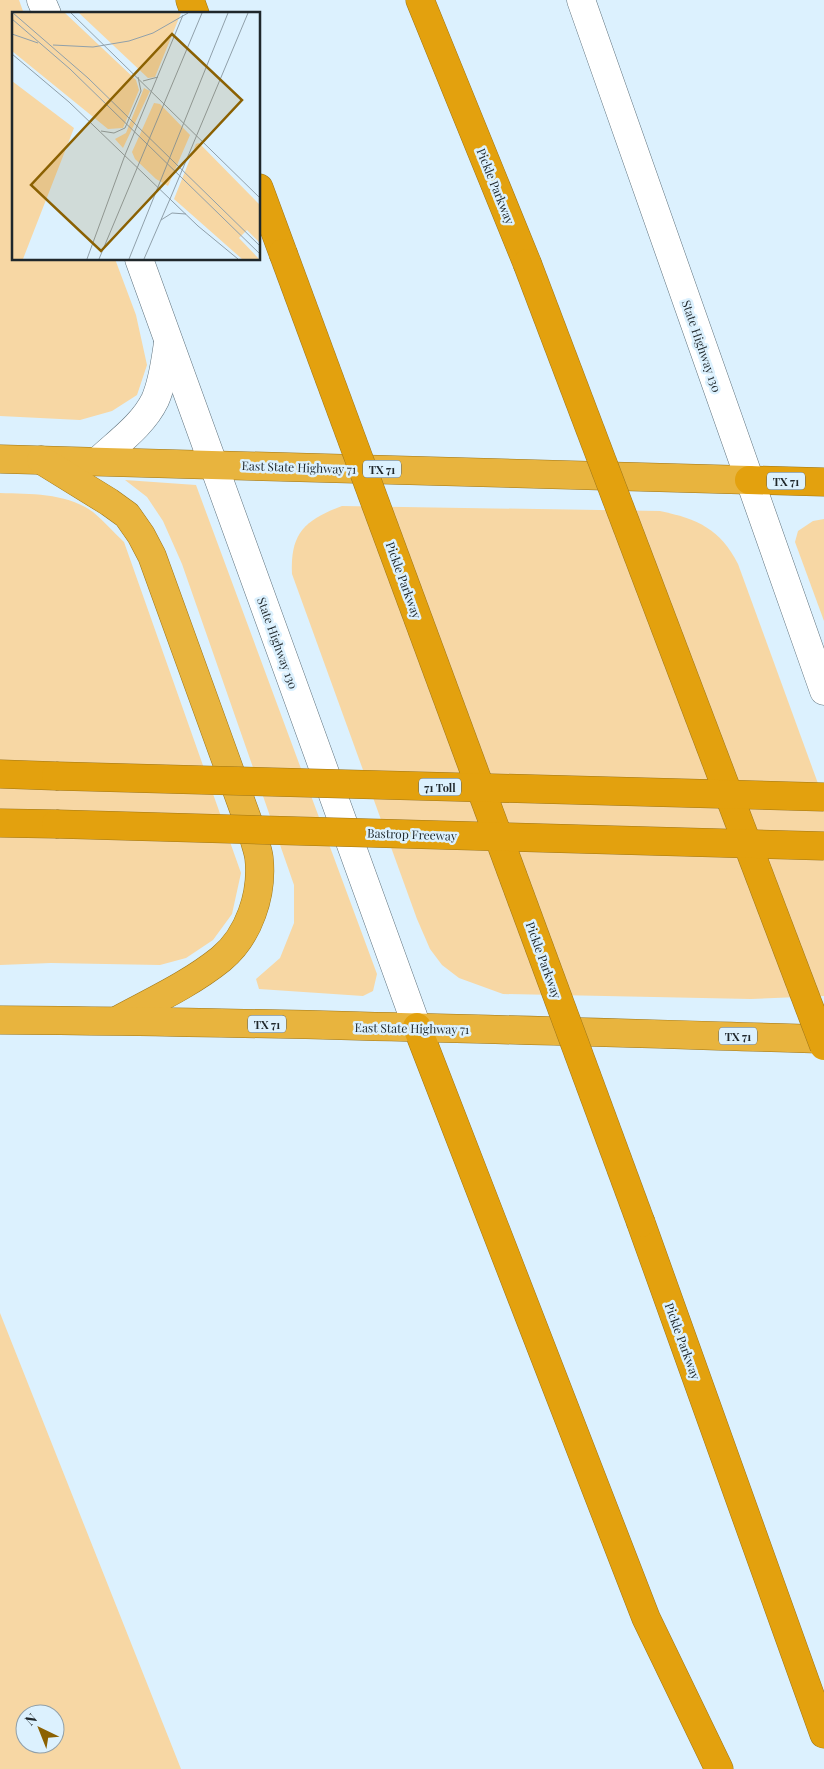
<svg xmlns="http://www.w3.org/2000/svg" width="824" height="1769" viewBox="0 0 824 1769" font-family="'Playfair Display',serif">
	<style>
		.green { fill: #f7d7a4; fill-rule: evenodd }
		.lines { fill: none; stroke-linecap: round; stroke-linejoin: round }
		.tertiary-casing { stroke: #5f727d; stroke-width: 29 }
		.trunk-casing { stroke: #9e7618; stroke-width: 29 }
		.motorway-casing { stroke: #9e7618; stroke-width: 29 }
		.tertiary { stroke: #fff; stroke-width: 28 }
		.trunk { stroke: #e8b43e; stroke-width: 28 }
		.motorway { stroke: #e3a10e; stroke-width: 28 }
		.motorway-bridge-casing { stroke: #9e7618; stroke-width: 29; stroke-linecap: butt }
		.motorway-bridge { stroke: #e3a10e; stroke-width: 28 }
		.labels { text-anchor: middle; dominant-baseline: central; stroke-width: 5; stroke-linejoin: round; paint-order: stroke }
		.shield { fill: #dcf1fe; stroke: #58646a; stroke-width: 1 }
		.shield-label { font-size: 11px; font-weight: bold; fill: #1f272b }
		.street-label { font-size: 12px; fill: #1f272b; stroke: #dcf1fe }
		.inset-road { fill: none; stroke: #90a0aa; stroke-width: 1 }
		.view { fill: #8b6102; fill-opacity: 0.15; stroke: #8b6102; stroke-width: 2.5 }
		.inset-edge { fill: none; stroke: #1f272b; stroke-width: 2.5 }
	</style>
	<rect width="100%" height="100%" fill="#dcf1fe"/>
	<g class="green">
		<polygon points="0,0 19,0 24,14 14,14 14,259 115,259 136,315 147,365 137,395 112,411 80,420 0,416"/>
		<polygon points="125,480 196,485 377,974 373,991 363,996 259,989 256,979 280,958 294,923 294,885 182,564 163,521 147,497"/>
		<path d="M 0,493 C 31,494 67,493 93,512 C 104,521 114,533 124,542 L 241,873 L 232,914 L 213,940 L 186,958 L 160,965 L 51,963 L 0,965 Z"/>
		<path d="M 342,506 L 660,511 C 698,519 720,529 738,564 L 824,800 L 824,996 L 751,999 L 503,994 L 459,978 L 442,965 L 430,949 L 417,919 L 292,574 C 290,533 305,520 342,506 Z"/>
		<polygon points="824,519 824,621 795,542 798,531 813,521"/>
		<path d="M 0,1313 L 181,1769 L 0,1769 ZM 25,1714 L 55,1714 L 55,1744 L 25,1744 Z"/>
	</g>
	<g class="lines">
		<defs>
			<g id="tertiary">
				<polyline points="41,0 47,14"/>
				<polyline points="581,0 824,691"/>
				<polyline points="139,259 417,1027"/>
				<path d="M 98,461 C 117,443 143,425 155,400 C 163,382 165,362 168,343"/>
			</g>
			<g id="trunk">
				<polyline points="0,459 749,480"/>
				<path d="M 41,460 L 109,502 L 127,515 L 141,535 L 152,556 L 253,835 C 255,843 258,850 259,858 C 263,894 249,936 221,959 C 190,984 153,1001 118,1020"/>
				<path d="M 0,1020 C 275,1022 549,1031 824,1039"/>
			</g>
			<g id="motorway">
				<polyline points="190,0 195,14"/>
				<polyline points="420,0 527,263"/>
				<polyline points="259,188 283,253"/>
				<polyline points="749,480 824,482"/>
				<polyline points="0,774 56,776"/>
				<polyline points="0,823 56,824"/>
				<polyline points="417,1027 646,1618 719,1769"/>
				<polyline points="641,1223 824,1734"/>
			</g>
		</defs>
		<use href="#tertiary" class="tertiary-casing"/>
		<use href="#trunk" class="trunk-casing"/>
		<use href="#motorway" class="motorway-casing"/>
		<use href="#tertiary" class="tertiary"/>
		<use href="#trunk" class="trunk"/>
		<use href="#motorway" class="motorway"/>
		<defs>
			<g id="motorway-bridge">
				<polyline points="283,253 641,1223"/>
				<polyline points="527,263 824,1046"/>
				<polyline points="56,776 824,797"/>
				<polyline points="56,824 824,846"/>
			</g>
		</defs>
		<use href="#motorway-bridge" class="motorway-bridge-casing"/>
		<use href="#motorway-bridge" class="motorway-bridge"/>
	</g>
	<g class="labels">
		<g class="shield">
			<rect x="363" y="460.5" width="38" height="17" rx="4"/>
			<rect x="767" y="472.5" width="38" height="17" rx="4"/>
			<rect x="419" y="778.5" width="42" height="17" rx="4"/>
			<rect x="248" y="1015.5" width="38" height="17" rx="4"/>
			<rect x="719" y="1027.5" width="38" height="17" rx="4"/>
		</g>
		<g class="shield-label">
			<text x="382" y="469">TX 71</text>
			<text x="786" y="481">TX 71</text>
			<text x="440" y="787">71 Toll</text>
			<text x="267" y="1024">TX 71</text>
			<text x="738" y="1036">TX 71</text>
		</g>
		<g class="street-label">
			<text transform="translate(496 186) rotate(68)">Pickle Parkway</text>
			<text transform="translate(702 346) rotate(71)">State Highway 130</text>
			<text transform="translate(299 467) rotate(2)">East State Highway 71</text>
			<text transform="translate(404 580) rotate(70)">Pickle Parkway</text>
			<text transform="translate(278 643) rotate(70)">State Highway 130</text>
			<text transform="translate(412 834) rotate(2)">Bastrop Freeway</text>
			<text transform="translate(544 960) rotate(70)">Pickle Parkway</text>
			<text transform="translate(412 1028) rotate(1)">East State Highway 71</text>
			<text transform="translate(683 1341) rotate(70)">Pickle Parkway</text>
		</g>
	</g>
	<g transform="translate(12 12)">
		<rect width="248" height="248" fill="#dcf1fe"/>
		<path d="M 0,1 L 53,1 L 124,68 L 127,78 L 111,116 L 96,117 L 0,39 ZM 67,1 L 169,1 L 143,65 L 136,66 ZM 0,69 L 62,116 L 11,247 L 0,247 ZM 132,76 L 138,79 L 111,136 L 103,127 L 114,121 ZM 142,91 L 148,92 L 178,123 L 156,174 L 144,167 L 123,147 L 120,140 ZM 187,131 L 247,192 L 247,230 L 235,218 L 227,226 L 247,247 L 230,247 L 162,187 L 184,132 Z" fill="#f7d7a4"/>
		<path class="inset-road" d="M 1,1 L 76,66 L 248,234M 59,1 L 248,186M 0,7 L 58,57 L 248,242M 0,22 L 26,31M 41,33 L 81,35 L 117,29 L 141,21 L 176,1M 0,42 L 57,90 L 186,214 L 226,247M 131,69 L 146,65M 89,119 L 102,121 L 113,116 L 129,79 L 126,65M 113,143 L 171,3M 158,187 L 236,1M 149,208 L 160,201 L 174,202M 75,247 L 113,143M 87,247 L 190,1M 117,247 L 216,1M 132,247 L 158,187"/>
		<path class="view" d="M 160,22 L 230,88 L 89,239 L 19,173 Z"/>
		<rect width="248" height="248" class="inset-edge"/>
	</g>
	<g transform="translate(40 1729) rotate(317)"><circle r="24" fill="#dcf1fe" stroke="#90a0aa"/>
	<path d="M0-4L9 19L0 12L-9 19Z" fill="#8b6102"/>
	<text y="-8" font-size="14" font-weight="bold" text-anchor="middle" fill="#1f272b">N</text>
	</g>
</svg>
